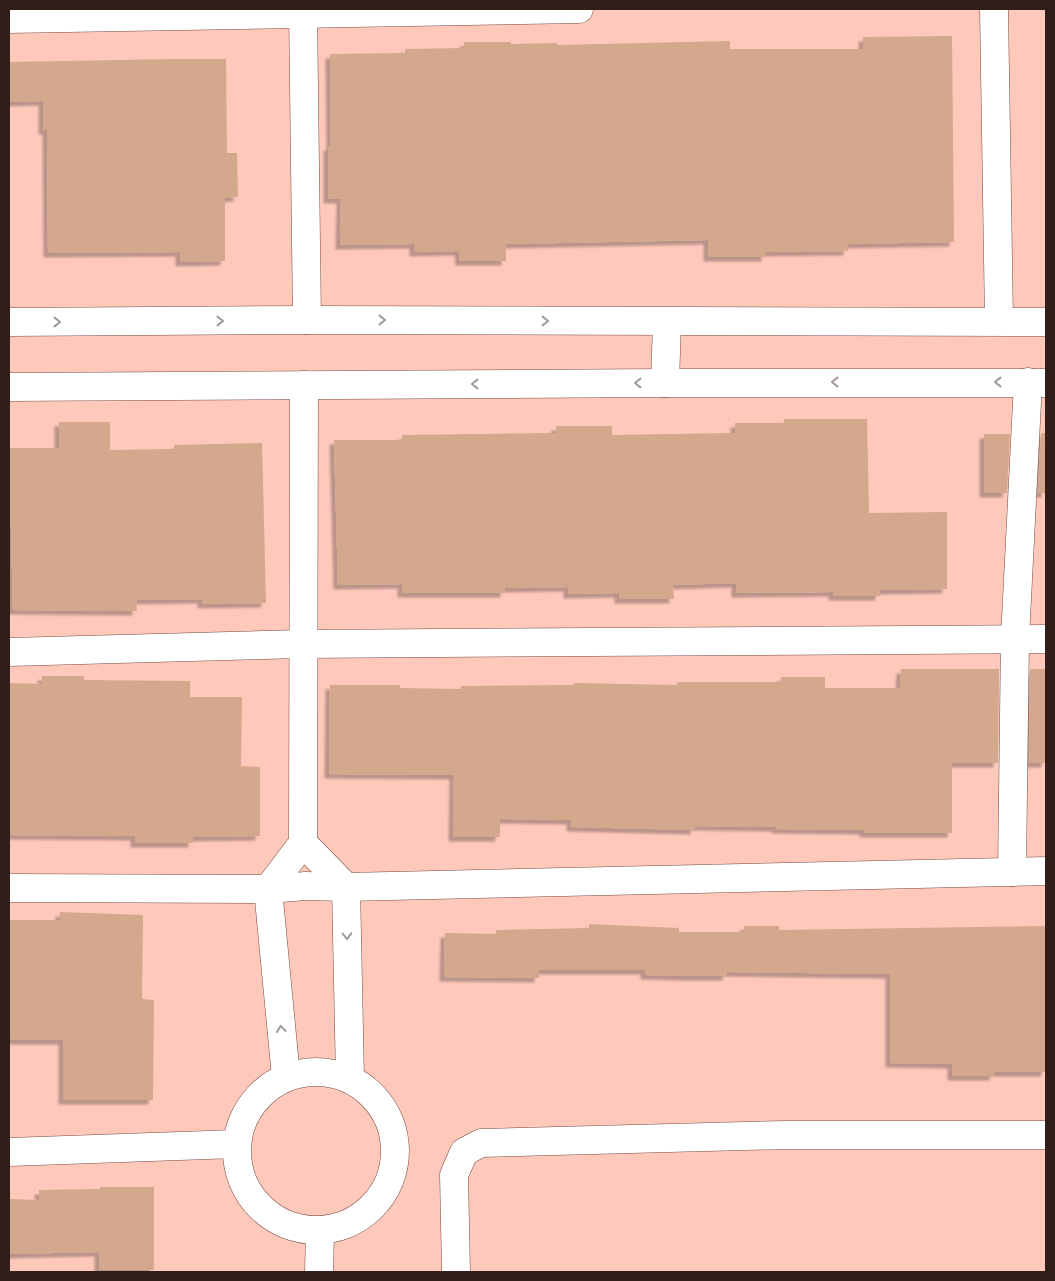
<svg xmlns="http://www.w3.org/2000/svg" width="1055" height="1281" viewBox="0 0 1055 1281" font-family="'Roboto Condensed',sans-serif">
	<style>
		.building { fill: #d3a88c; filter: url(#shadow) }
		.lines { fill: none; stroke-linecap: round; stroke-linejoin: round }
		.street-casing { stroke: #774b40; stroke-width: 29 }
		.street { stroke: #fff; stroke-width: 28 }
		.oneway { stroke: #a29a98 }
	</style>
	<defs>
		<filter id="shadow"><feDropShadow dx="-4.5" dy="4.5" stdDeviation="1" flood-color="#0004"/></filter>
	</defs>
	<rect width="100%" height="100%" fill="#fec8bb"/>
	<g class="building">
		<polygon points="952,36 954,242 848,244 848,251 766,252 766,257 708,257 708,240 506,244 506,261 460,261 459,251 414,252 414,244 340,245 341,199 328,199 328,146 331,146 330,54 405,53 405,49 464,48 464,42 511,42 511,44 557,43 557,45 730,41 730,49 863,49 863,37"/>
		<polygon points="174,59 226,59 227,153 237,153 238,197 225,198 225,261 180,262 180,252 48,253 47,130 43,130 43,101 9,102 9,62"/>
		<polygon points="784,419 867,419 869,513 947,512 947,589 880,590 880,596 833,596 833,592 736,593 736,583 673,585 674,599 619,599 619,593 568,594 568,587 505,588 505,593 402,593 402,584 338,585 334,440 402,440 402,435 556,433 556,426 612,426 612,435 735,433 735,423 784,423"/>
		<polygon points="59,422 110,422 110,450 174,449 174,445 262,443 266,603 202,604 202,599 136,600 137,611 13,610 9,448 59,448"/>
		<polygon points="1041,433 1046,433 1046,493 1038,493"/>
		<polygon points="984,434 1010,434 1007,493 984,493"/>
		<polygon points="901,669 999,669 998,763 952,763 952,833 864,833 864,830 776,829 776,827 695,826 695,830 571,827 571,820 500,819 500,837 453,837 454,775 329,774 330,685 400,685 400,688 461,689 461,686 574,685 574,683 677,685 677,682 781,682 781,677 825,677 825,688 900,688"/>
		<polygon points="1030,669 1046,669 1046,763 1029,763"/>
		<polygon points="42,676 84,676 84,680 190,681 190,697 242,697 241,766 260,767 260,836 193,837 193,843 135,843 135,836 9,835 9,683 42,684"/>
		<polygon points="60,912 143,915 142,999 154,1000 153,1100 63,1100 63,1040 11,1040 9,920 60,920"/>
		<polygon points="589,924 679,928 679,932 744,932 744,926 779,926 779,930 1046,926 1046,1072 994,1072 994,1076 952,1076 952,1064 890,1063 890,974 727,972 727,976 685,976 645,975 645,970 539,970 539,978 444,977 445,933 496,934 496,930 589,928"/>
		<polygon points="100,1187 154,1187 154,1270 99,1270 99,1252 9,1254 9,1199 39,1200 39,1190 100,1189"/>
	</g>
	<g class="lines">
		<defs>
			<g id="street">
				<polyline points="303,9 307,320"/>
				<polyline points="994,9 999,321"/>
				<polyline points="9,19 579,9"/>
				<polyline points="9,322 307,320 1046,322"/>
				<polyline points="665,383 667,322"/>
				<polyline points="9,387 665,383 1046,383"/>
				<polyline points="9,652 303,644 1046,639"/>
				<polyline points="303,843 346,887 350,1079"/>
				<polyline points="1012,872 1015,639 1028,382"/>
				<polyline points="9,888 268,889 306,886 346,887 1046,871"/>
				<circle cx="316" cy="1151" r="79"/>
				<polyline points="286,1077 268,889 303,843 304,385"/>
				<polyline points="9,1152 236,1144"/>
				<polyline points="319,1272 320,1231"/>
				<polyline points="456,1272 454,1175 464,1152 481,1143 786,1135 1046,1135"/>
			</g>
		</defs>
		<use href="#street" class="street-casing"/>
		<use href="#street" class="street"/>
	</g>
	<defs><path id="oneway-chevron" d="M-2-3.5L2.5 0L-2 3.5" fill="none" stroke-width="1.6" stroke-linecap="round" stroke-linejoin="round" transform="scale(1.25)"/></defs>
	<g class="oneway">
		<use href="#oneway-chevron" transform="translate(382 320)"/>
		<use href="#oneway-chevron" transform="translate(220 321)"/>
		<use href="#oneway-chevron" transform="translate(545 321)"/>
		<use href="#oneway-chevron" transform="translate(57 322)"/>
		<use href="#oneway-chevron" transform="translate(835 382) rotate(180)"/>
		<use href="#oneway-chevron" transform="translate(998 382) rotate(180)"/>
		<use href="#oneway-chevron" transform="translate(638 383) rotate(180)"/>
		<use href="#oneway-chevron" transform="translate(475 384) rotate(180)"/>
		<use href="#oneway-chevron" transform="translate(347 936) rotate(89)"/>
		<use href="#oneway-chevron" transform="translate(281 1029) rotate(-96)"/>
	</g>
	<rect width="1055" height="1281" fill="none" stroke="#311e19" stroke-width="20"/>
</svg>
